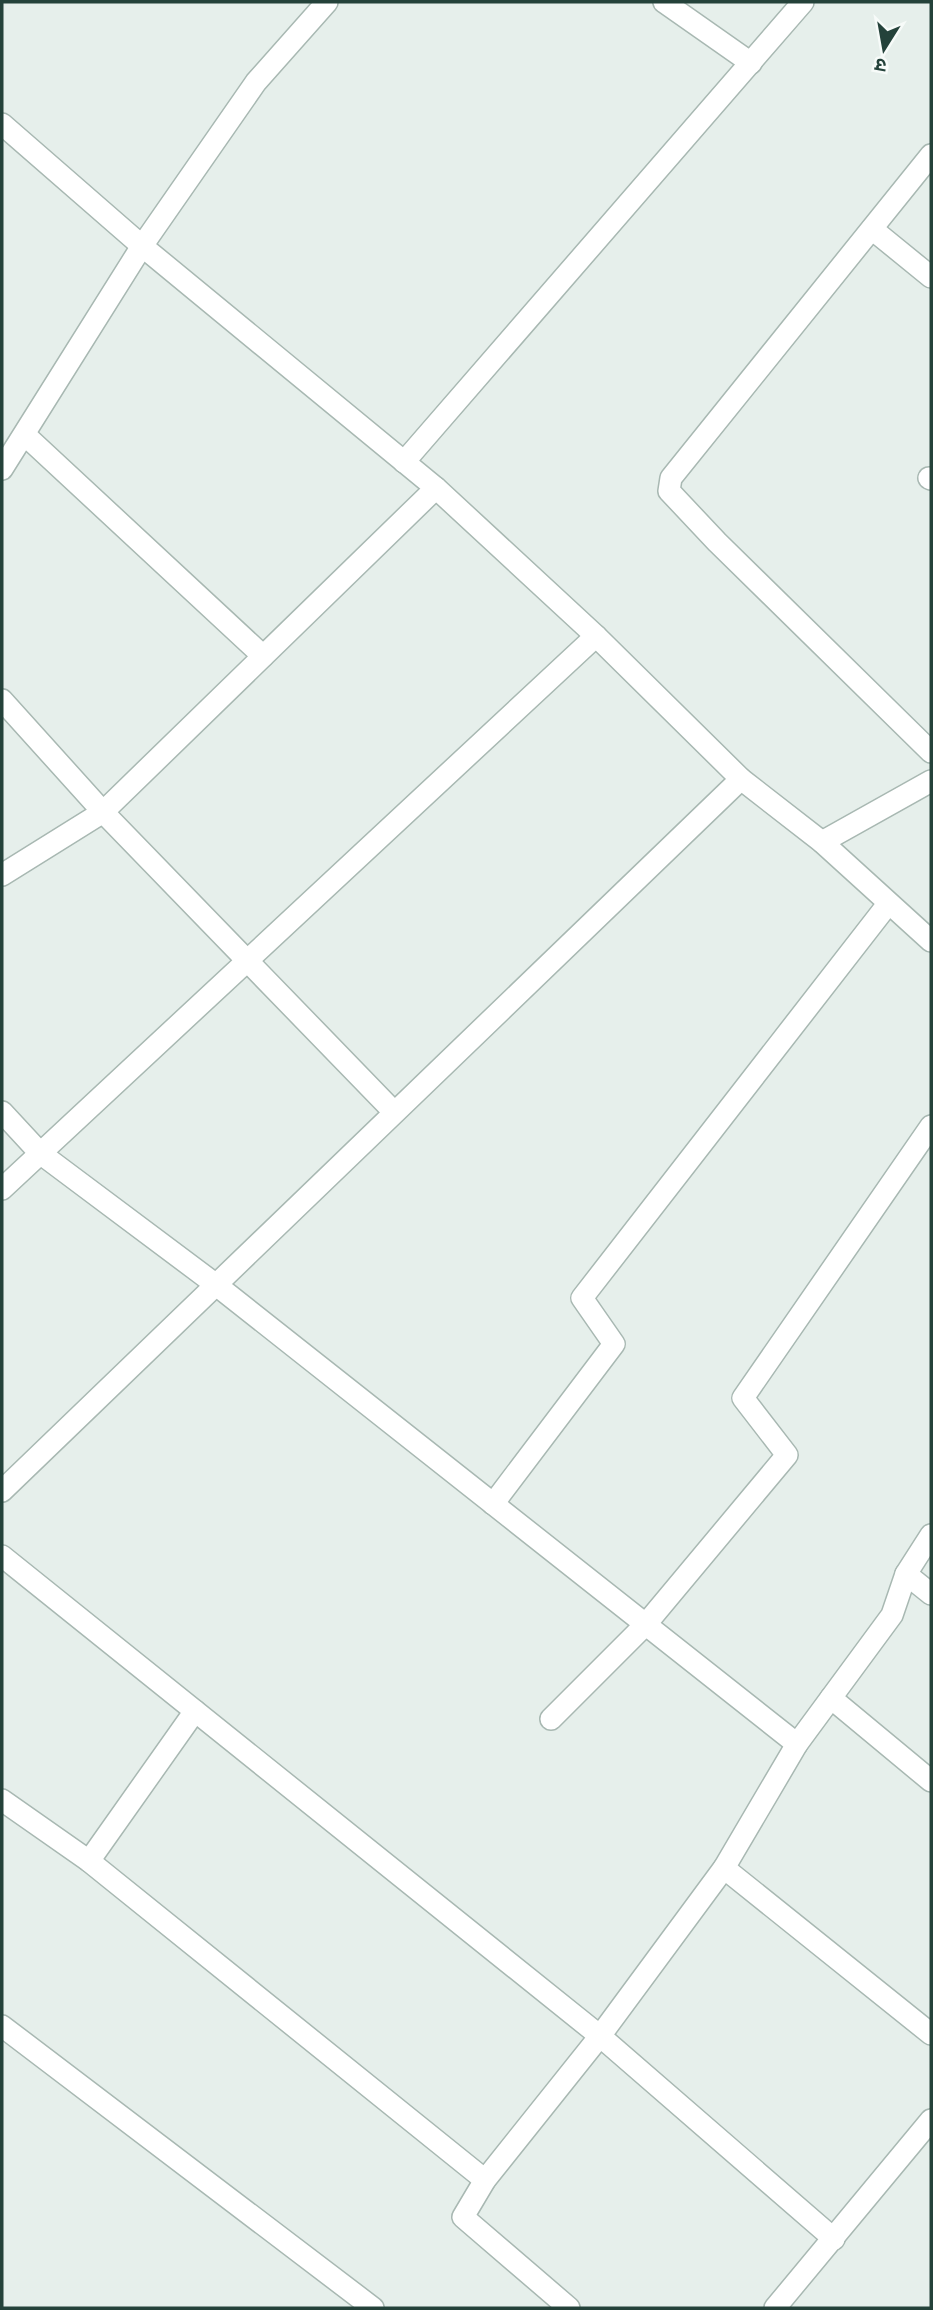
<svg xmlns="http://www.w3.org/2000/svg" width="933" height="2310" viewBox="0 0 933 2310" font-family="Inter,'Noto Sans Devanagari',sans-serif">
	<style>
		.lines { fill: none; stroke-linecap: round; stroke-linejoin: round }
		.minor-casing { stroke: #a8b8b2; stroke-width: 24 }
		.minor { stroke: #fff; stroke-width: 21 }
	</style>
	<rect width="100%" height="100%" fill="#e6efeb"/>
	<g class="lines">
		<defs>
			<g id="minor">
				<polyline points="664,2 751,63"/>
				<polyline points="2,124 142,246 436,488 596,636 741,779 822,842 931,941"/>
				<polyline points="931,155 671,478 669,491 717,542 931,752"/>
				<polyline points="872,229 931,277"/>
				<polyline points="25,435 263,656"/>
				<polyline points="404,462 803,2"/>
				<polyline points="2,469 142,246 256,82 327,2"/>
				<polyline points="929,478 931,479"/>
				<polyline points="2,700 103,812 394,1112"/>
				<polyline points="822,842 931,781"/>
				<polyline points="2,875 103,812 436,488"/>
				<polyline points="2,1112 40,1153 215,1284 797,1744"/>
				<polyline points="2,1189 596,636"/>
				<polyline points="2,1491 741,779"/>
				<polyline points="493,1504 614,1344 582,1298 888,904"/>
				<polyline points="2,1556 600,2036 834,2239"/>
				<polyline points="906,1574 931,1594"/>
				<polyline points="831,1698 931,1781"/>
				<polyline points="551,1719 646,1624 787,1455 743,1398 931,1126"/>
				<polyline points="2,1800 89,1861 485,2180"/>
				<polyline points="89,1861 195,1711"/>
				<polyline points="724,1868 931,2034"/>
				<polyline points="2,2026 373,2308"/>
				<polyline points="569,2308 463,2217 485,2180 600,2036 724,1868 797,1744 892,1615 906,1574 931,1535"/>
				<polyline points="775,2308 931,2120"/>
			</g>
		</defs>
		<use href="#minor" class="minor-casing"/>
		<use href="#minor" class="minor"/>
	</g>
	<rect width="933" height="2310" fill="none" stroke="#24423a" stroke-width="7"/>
	<g transform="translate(884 49) rotate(191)" stroke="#f7fbf9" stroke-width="5" paint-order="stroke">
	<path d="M0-5L12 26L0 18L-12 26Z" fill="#24423a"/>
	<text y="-10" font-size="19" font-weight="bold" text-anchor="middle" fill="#24423a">उ</text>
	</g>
</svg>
